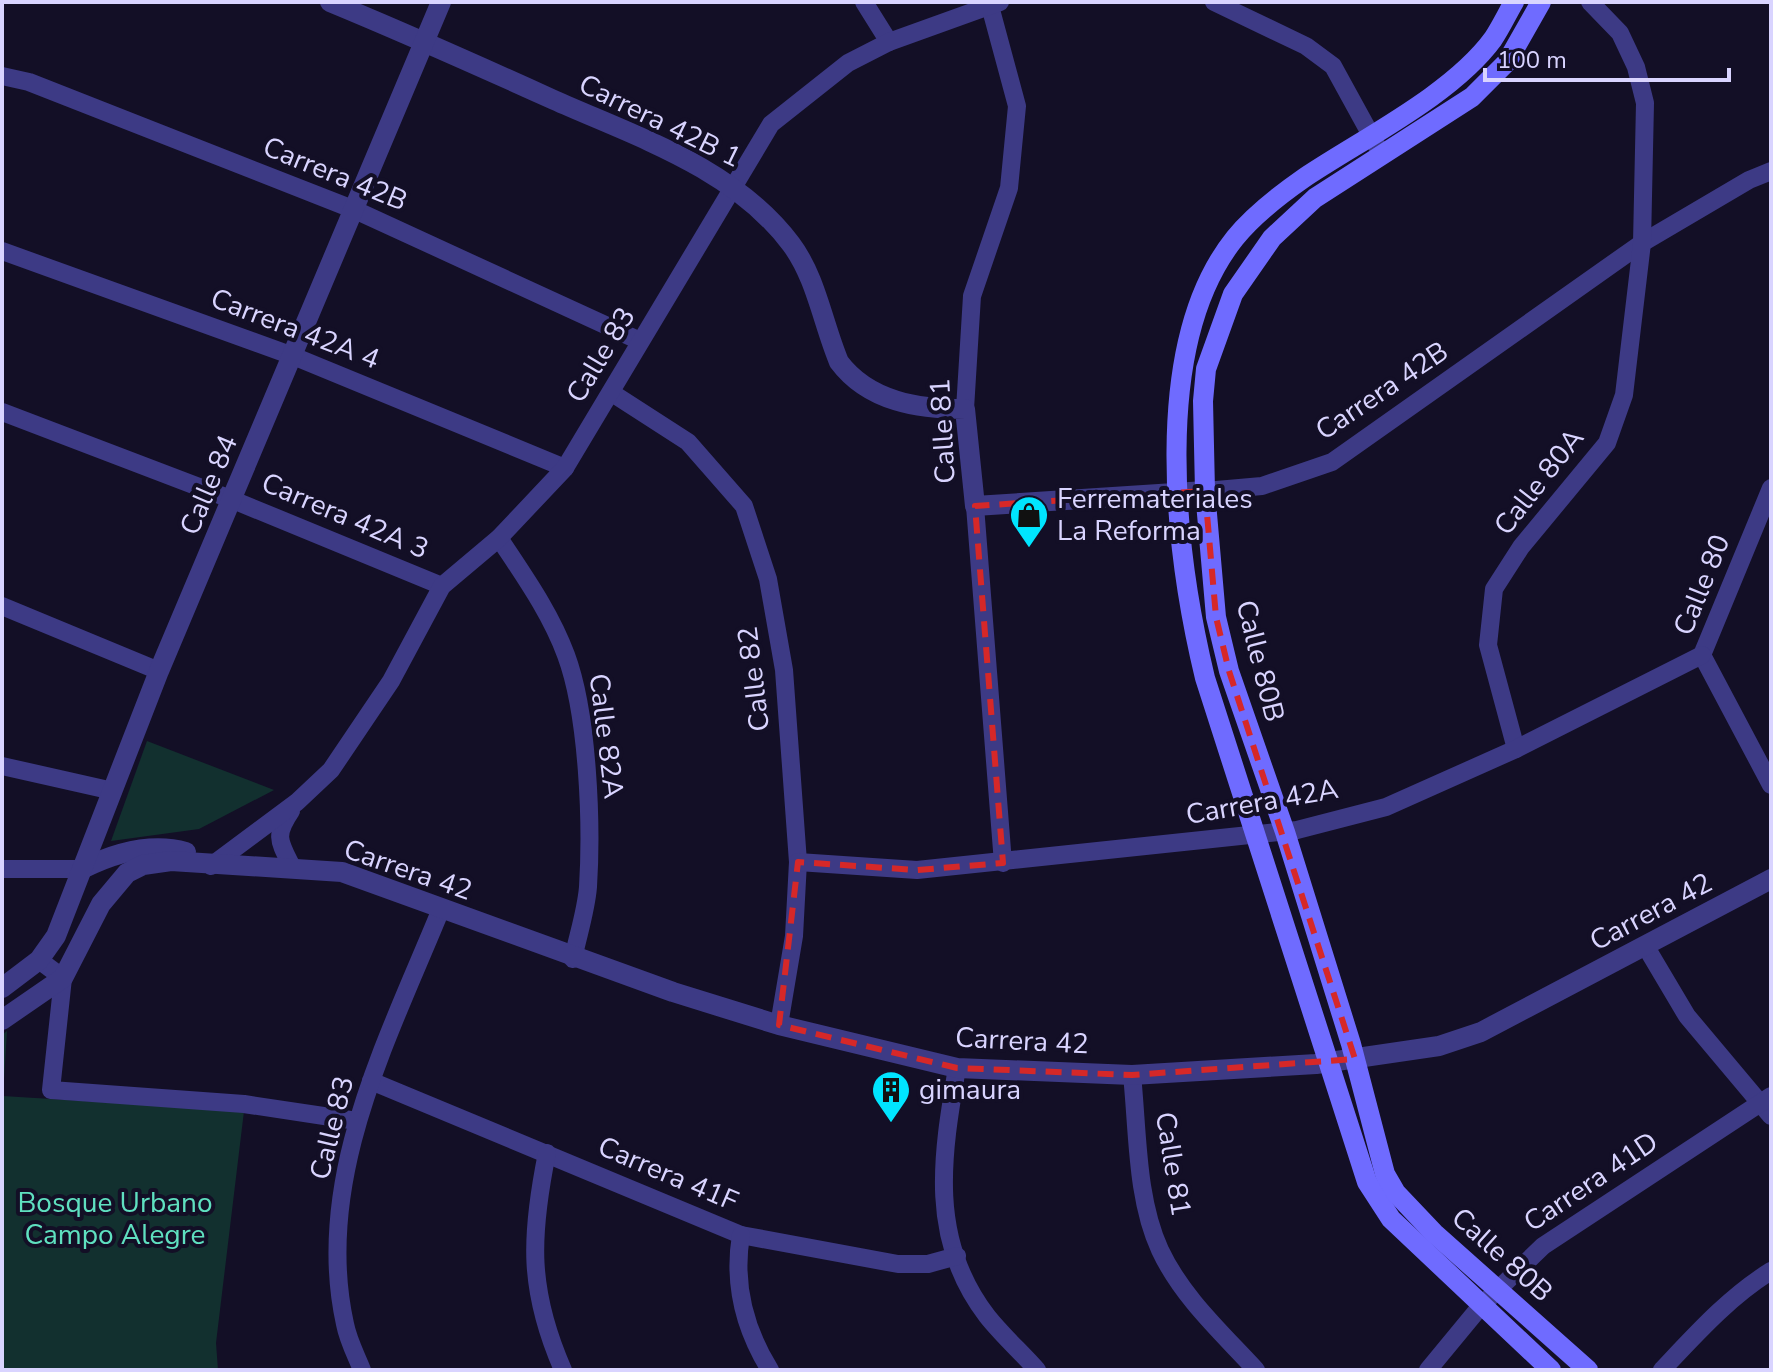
<svg xmlns="http://www.w3.org/2000/svg" width="1773" height="1372" viewBox="0 0 1773 1372" font-family="'Nunito Sans',sans-serif">
	<style>
		.green { fill: #12302f }
		.lines { fill: none; stroke-linecap: round; stroke-linejoin: round }
		.minor { stroke: #3d3a85; stroke-width: 18 }
		.tertiary { stroke: #3d3a85; stroke-width: 20 }
		.secondary { stroke: #6f6bff; stroke-width: 20 }
		.marked { fill: none; stroke: #d62828; stroke-width: 6; stroke-dasharray: 16 10; stroke-linejoin: round }
		.labels { text-anchor: middle; dominant-baseline: central; stroke-width: 8; stroke-linejoin: round; paint-order: stroke }
		.street-label { font-size: 28px; fill: #d9d4ff; stroke: #130f26 }
		.poi-label { font-size: 28px; fill: #d9d4ff; stroke: #130f26; text-anchor: start }
		.park-label { font-size: 28px; fill: #5fe0c0; stroke: #130f26 }
	</style>
	<rect width="100%" height="100%" fill="#130f26"/>
	<g class="green">
		<polygon points="147,741 274,790 199,829 111,841"/>
		<polygon points="7,1031 3,1096 244,1111 216,1343 218,1370 2,1370 2,1035"/>
	</g>
	<g class="lines">
		<g class="minor">
			<polyline points="864,2 889,42"/>
			<polyline points="1214,2 1306,46 1333,66 1378,148"/>
			<polyline points="2,76 29,82 355,210 640,341"/>
			<polyline points="2,251 293,356 565,468"/>
			<polyline points="612,393 688,442 744,506 768,579 784,670 798,862 794,936 779,1025"/>
			<polyline points="965,409 972,296 1009,188 1017,106 990,6"/>
			<polyline points="2,412 233,500 442,586"/>
			<polyline points="1205,491 1262,486 1332,462 1642,243 1749,180 1771,171"/>
			<polyline points="975,506 1003,863"/>
			<path d="M 499,538 C 524,576 550,612 566,655 C 588,714 592,823 588,887 C 586,911 578,935 573,959"/>
			<polyline points="2,606 159,671"/>
			<polyline points="1702,655 1771,488"/>
			<polyline points="1702,655 1771,785"/>
			<polyline points="1516,749 1488,645 1494,589 1521,547 1607,443 1624,395 1642,243 1645,103 1636,67 1620,33 1590,2"/>
			<polyline points="2,766 113,791"/>
			<path d="M 291,811 C 274,836 279,841 292,867"/>
			<polyline points="798,862 917,870 1297,830 1386,807 1516,749 1702,655"/>
			<polyline points="211,866 297,802 331,770 391,681 442,586 499,538 565,468 771,124 848,63 889,42 1000,2"/>
			<polyline points="2,869 82,869"/>
			<polyline points="1646,947 1687,1016 1771,1116"/>
			<polyline points="39,960 63,978 51,1090 244,1104 357,1121"/>
			<path d="M 957,1068 C 942,1156 928,1239 987,1316 C 1002,1335 1021,1352 1037,1370"/>
			<path d="M 1132,1075 C 1138,1132 1136,1198 1160,1250 C 1182,1297 1222,1333 1256,1370"/>
			<polyline points="371,1081 741,1235 898,1264 928,1264 957,1256"/>
			<path d="M 547,1153 C 530,1237 528,1290 563,1370"/>
			<path d="M 741,1235 C 733,1283 744,1328 770,1370"/>
			<path d="M 362,1370 C 356,1355 348,1340 345,1324 C 313,1180 388,1039 441,909"/>
			<polyline points="1428,1370 1480,1307 1543,1246 1771,1096"/>
			<path d="M 1662,1370 C 1696,1334 1729,1297 1771,1271"/>
		</g>
		<g class="tertiary">
			<path d="M 330,2 C 405,33 479,66 554,100 C 637,137 734,168 791,244 C 816,277 823,324 839,362 C 869,402 919,409 965,409 L 975,506 L 1205,491"/>
			<path d="M 82,869 C 114,853 151,842 186,852"/>
			<polyline points="2,988 39,960 56,936 159,671 441,2"/>
			<polyline points="2,1020 63,978 101,904 127,873 143,865 171,861 342,872 673,992 779,1025 957,1068 1132,1075 1316,1064 1439,1046 1481,1032 1771,879"/>
		</g>
		<g class="secondary">
			<path d="M 1514,2 C 1507,14 1501,27 1493,39 C 1452,95 1362,139 1304,178 C 1281,194 1252,217 1235,238 C 1149,345 1175,553 1205,678 L 1367,1182 L 1391,1219 L 1551,1370"/>
			<polyline points="1541,2 1507,62 1472,97 1315,198 1272,238 1233,294 1206,369 1203,401 1205,491 1216,617 1229,671 1285,832 1351,1044 1385,1174 1396,1193 1434,1233 1588,1370"/>
		</g>
	</g>
	<path class="marked" d="M 1205,491 L 1216,617 L 1229,671 L 1355,1059 L 1132,1075 L 957,1068 L 779,1025 L 798,862 L 917,870 L 1003,863 L 975,506 Z"/>
	<defs>
		<symbol id="shop-pin" viewBox="-11 -11 22 30"><path d="M0 17L-7.5 6A9.5 9.5 0 1 1 7.5 6Z" fill="#00e5ff" stroke="#130f26"/><path d="M-5-2.5h2.3a2.7 3.5 0 0 1 5.4 0H5L5.5 6h-11ZM-1.5-2.5h3a1.5 2.3 0 0 0-3 0Z" fill="#111"/></symbol>
		<symbol id="building-pin" viewBox="-11 -11 22 30"><path d="M0 17L-7.5 6A9.5 9.5 0 1 1 7.5 6Z" fill="#00e5ff" stroke="#130f26"/><path d="M-4-6H4V6H1V3H-1V6H-4ZM-2.5-4.3h1.7v1.8h-1.7ZM.8-4.3h1.7v1.8H.8ZM-2.5-1h1.7V.8h-1.7ZM.8-1h1.7V.8H.8Z" fill="#111"/></symbol>
	</defs>
	<g fill-rule="evenodd">
		<use href="#shop-pin" x="1007" y="493" width="44" height="60"/>
		<use href="#building-pin" x="869" y="1068" width="44" height="60"/>
	</g>
	<g class="labels">
		<g class="street-label">
			<text transform="translate(660 121) rotate(26)">Carrera 42B 1</text>
			<text transform="translate(335 174) rotate(22)">Carrera 42B</text>
			<text transform="translate(295 329) rotate(21)">Carrera 42A 4</text>
			<text transform="translate(601 355) rotate(-59)">Calle 83</text>
			<text transform="translate(1382 391) rotate(-34)">Carrera 42B</text>
			<text transform="translate(943 431) rotate(-93)">Calle 81</text>
			<text transform="translate(1539 482) rotate(-52)">Calle 80A</text>
			<text transform="translate(209 485) rotate(-67)">Calle 84</text>
			<text transform="translate(345 516) rotate(23)">Carrera 42A 3</text>
			<text transform="translate(1702 585) rotate(-68)">Calle 80</text>
			<text transform="translate(1260 661) rotate(76)">Calle 80B</text>
			<text transform="translate(754 679) rotate(-97)">Calle 82</text>
			<text transform="translate(606 736) rotate(83)">Calle 82A</text>
			<text transform="translate(1262 802) rotate(-10)">Carrera 42A</text>
			<text transform="translate(408 870) rotate(19)">Carrera 42</text>
			<text transform="translate(1651 912) rotate(-28)">Carrera 42</text>
			<text transform="translate(1022 1041) rotate(3)">Carrera 42</text>
			<text transform="translate(332 1128) rotate(-76)">Calle 83</text>
			<text transform="translate(1173 1164) rotate(81)">Calle 81</text>
			<text transform="translate(668 1174) rotate(23)">Carrera 41F</text>
			<text transform="translate(1591 1182) rotate(-34)">Carrera 41D</text>
			<text transform="translate(1502 1255) rotate(42)">Calle 80B</text>
		</g>
		<g class="poi-label">
			<text x="1057" y="499">Ferremateriales<tspan x="1057" dy="32">La Reforma</tspan></text>
			<text x="919" y="1090">gimaura</text>
		</g>
		<g class="park-label">
			<text x="115" y="1203">Bosque Urbano<tspan x="115" dy="32">Campo Alegre</tspan></text>
		</g>
	</g>
	<rect width="1773" height="1372" fill="none" stroke="#d9d4ff" stroke-width="8"/>
	<path d="M1485 68v12h244v-12" fill="none" stroke="#d9d4ff" stroke-width="4"/>
	<text x="1497" y="68" font-size="24" fill="#d9d4ff" stroke="#130f26" stroke-width="6" paint-order="stroke">100 m</text>
</svg>
